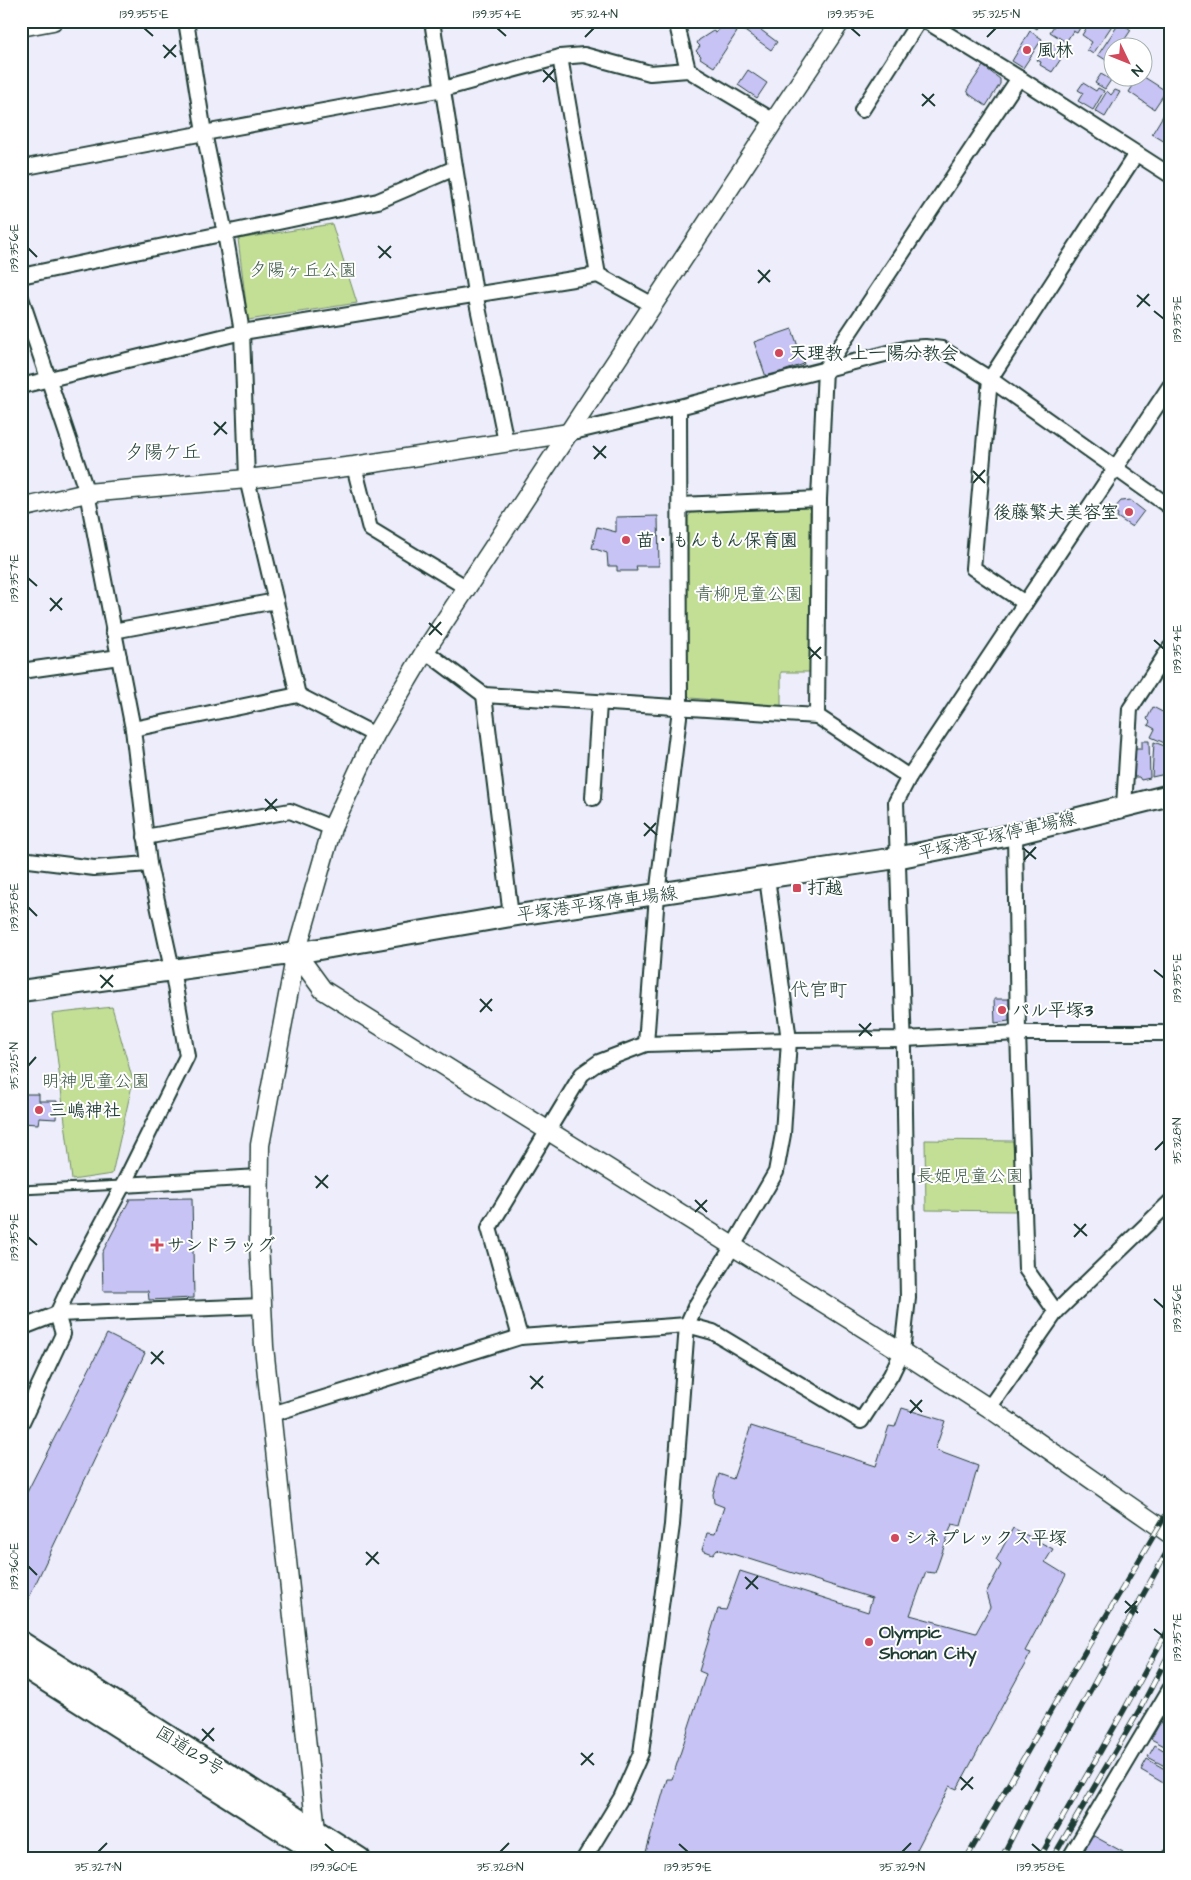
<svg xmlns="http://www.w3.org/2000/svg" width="1191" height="1880" viewBox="0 0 1191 1880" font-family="'Architects Daughter','Klee One',sans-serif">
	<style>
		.green { fill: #c3df96; stroke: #718e65 }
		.building { fill: #c8c3f5; stroke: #1f3d34 }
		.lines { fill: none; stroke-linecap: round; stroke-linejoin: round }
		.service-casing { stroke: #1f3d34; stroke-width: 11 }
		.minor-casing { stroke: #1f3d34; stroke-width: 18 }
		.tertiary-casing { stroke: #1f3d34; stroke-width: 21 }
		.secondary-casing { stroke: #1f3d34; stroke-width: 24 }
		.trunk-casing { stroke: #1f3d34; stroke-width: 26 }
		.service { stroke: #fff; stroke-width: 7 }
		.minor { stroke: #fff; stroke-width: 14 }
		.tertiary { stroke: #fff; stroke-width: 18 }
		.secondary { stroke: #fff; stroke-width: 20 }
		.trunk { stroke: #fff; stroke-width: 22 }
		.rail-casing { stroke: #1f3d34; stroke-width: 5.5 }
		.rail { stroke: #fff; stroke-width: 4; stroke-dasharray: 11; stroke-linecap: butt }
		.ticks { fill: none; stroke: #1f3d34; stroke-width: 2 }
		.poi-dot { fill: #d1495b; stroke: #fff; stroke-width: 2 }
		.labels { text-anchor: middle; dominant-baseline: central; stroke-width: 4; stroke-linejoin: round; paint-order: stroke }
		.poi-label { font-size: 18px; font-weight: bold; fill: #1f3d34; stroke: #fff; text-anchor: start }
		.park-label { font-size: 18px; fill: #405d48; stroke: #fff }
		.street-label { font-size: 18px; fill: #1f3d34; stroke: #fff }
		.neighbourhood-label { font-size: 19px; fill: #1f3d34; stroke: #fff }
		.neatline { fill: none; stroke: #1f3d34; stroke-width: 2 }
		.ticks-label { font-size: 12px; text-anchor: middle; fill: #1f3d34 }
	</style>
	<rect width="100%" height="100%" fill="#eeedfc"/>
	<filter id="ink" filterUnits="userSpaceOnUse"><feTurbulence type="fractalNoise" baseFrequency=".02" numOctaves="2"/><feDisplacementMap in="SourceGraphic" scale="10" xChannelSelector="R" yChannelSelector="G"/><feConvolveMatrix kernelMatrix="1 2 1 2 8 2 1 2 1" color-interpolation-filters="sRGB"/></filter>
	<g filter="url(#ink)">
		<g class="green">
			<polygon points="332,224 357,303 248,320 238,239"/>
			<polygon points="808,507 810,510 810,672 781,672 781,706 691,698 687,694 688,517 691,513"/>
			<polygon points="112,1007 133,1081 112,1174 72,1180 52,1014"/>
			<polygon points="925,1140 1013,1141 1018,1211 926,1210"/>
		</g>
		<g class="building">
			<polygon points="738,21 749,21 777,42 771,50 735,24"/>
			<polygon points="1025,21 1042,21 1037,29"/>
			<polygon points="1057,21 1084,21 1077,33 1073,31 1066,42 1050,32"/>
			<polygon points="1091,21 1104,21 1108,23 1109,21 1115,21 1093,54 1087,50 1092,42 1082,35"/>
			<polygon points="1120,22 1131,30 1119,48 1114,48 1114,56 1109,62 1098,55"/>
			<polygon points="724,23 737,32 714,67 700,58 701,56 696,51 700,46 697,43 699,40 713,31 716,33"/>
			<polygon points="1030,31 1042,39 1023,68 1012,61"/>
			<polygon points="1050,42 1065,53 1052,72 1040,65 1041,62 1037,60"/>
			<polygon points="983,66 1000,79 1000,84 986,106 969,94 967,90"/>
			<polygon points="748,70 767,83 757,98 738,85"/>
			<polygon points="1101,74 1111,80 1105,89 1095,83"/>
			<polygon points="1144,77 1166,91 1154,109 1129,92 1138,78"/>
			<polygon points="1083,83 1096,91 1098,88 1104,91 1093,110 1078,101 1083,93 1078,90"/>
			<polygon points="1115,90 1120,92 1105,117 1095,111 1107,91 1111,95"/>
			<polygon points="1170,104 1170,145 1152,134"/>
			<polygon points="792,329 804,364 766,377 754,342"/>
			<polygon points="1130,500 1144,511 1132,527 1117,517 1118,514 1113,510 1121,501"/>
			<polygon points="658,516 659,566 636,566 637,571 617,571 617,566 608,566 607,553 592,548 597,527 616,532 616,517"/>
			<polygon points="1153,707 1170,716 1169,745 1151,737 1155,729 1148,725 1150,722 1147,719"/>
			<polygon points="1142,741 1149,741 1150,778 1141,780 1139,777 1134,777 1135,748 1142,748"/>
			<polygon points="1154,742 1170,748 1170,773 1152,777"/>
			<polygon points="994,999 1009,999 1009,1021 995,1023"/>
			<polygon points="21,1094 39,1094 39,1101 57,1101 56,1119 39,1118 38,1124 21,1123"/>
			<polygon points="192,1198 194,1298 149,1300 148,1291 103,1291 102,1253 130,1199"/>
			<polygon points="107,1334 145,1353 24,1608 21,1607 21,1504"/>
			<polygon points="902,1408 945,1421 935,1450 978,1466 961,1526 952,1524 935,1573 926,1572 910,1615 976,1633 990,1607 986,1593 1001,1565 996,1560 1013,1528 1053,1549 1045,1562 1066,1575 1025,1651 1031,1653 957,1789 950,1786 912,1859 644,1859 667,1779 672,1779 706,1674 699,1671 718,1609 726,1610 740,1571 868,1612 872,1598 717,1549 713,1554 702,1550 707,1533 715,1534 724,1507 714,1503 713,1494 719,1474 733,1479 751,1426 876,1466 889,1426 895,1427"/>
			<polygon points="1167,1711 1170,1712 1170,1749 1151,1739"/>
			<polygon points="1155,1745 1170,1754 1170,1769 1148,1757"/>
			<polygon points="1147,1759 1170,1772 1170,1776 1165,1784 1141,1770"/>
			<polygon points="1092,1835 1123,1852 1120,1859 1087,1859 1082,1856"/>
		</g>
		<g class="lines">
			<defs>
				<polyline id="service" points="21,1190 122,1185"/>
				<g id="minor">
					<polyline points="186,21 204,133 225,233 242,332 247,479 298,695 375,735"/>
					<polyline points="432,21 475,293 506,442"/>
					<polyline points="676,21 688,70"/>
					<polyline points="926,21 1019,78 1170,175"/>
					<polyline points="560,57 598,275"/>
					<polyline points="862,110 919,21"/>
					<polyline points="21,168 204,133 443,89 560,57 584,55 650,73 688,70 774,121"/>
					<polyline points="21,276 378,201 455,168"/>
					<polyline points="21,298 87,493 133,729 149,864 172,969 187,1056 123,1185 81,1263 57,1314 63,1334 21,1424"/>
					<polyline points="21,386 242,332 598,275 653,305"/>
					<polyline points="569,433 679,407 908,348 925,347 942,349 990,379 1170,507"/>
					<polyline points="354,466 370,529 467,588"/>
					<polyline points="680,505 819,499"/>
					<polyline points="1025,603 973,568 990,379 1136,154"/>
					<polyline points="113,631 276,601"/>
					<polyline points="425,651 484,695 817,716"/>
					<polyline points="21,671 119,657"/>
					<polyline points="484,695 511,916"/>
					<polyline points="133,729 298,695"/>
					<polyline points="909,777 817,716 819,499 825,369 1019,78"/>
					<polyline points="593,798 599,703"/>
					<polyline points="1124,806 1130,709 1170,648"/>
					<polyline points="1015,834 1018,1033 1026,1269 1056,1312"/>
					<polyline points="145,837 290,811 332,828"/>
					<polyline points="21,859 94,868 149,864"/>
					<polyline points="646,1044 657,895 680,709 679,407"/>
					<polyline points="123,1185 259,1177"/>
					<polyline points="21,1328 57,1314 262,1306"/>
					<polyline points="520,1337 489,1228 582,1074 599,1062 646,1044 789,1040 904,1039 1018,1033 1170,1033"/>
					<polyline points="989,1408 1056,1312 1170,1202"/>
					<polyline points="272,1414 520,1337 687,1325 713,1332 861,1421 891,1375 902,1352 908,1298 904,1051 896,802 909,777 1170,386"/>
					<polyline points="584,1859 621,1798 641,1753 672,1525 687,1325 695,1307 733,1246 776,1172 783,1134 789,1040 767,878"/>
					<polyline points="1069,1859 1170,1689"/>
					<polyline points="1169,1859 1170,1857"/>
				</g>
				<g id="tertiary">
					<polyline points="21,27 53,21"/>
					<polyline points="21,508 87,493 247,479 354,466 569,433"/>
					<polyline points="296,953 323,990 902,1352 989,1408 1170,1534"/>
					<polyline points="317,1840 264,1347 259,1241 260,1145 296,953 332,828 375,735 425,651 774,121 841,21"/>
				</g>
				<polyline id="secondary" points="21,991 296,953 511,916 896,858 1015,834 1170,795"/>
				<g id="trunk">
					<polyline points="21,1643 359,1859"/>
					<polyline points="21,1664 328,1859"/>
				</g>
			</defs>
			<use href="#service" class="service-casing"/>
			<use href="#minor" class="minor-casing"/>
			<use href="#tertiary" class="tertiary-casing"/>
			<use href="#secondary" class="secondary-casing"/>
			<use href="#trunk" class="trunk-casing"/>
			<use href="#service" class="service"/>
			<use href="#minor" class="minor"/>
			<use href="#tertiary" class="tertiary"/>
			<use href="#secondary" class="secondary"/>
			<use href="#trunk" class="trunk"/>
			<defs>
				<g id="rail">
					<polyline points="966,1859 1070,1677 1170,1508"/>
					<polyline points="1001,1859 1042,1778 1170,1546"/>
					<polyline points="1039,1859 1124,1710 1170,1626"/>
					<polyline points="1052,1859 1140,1709 1170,1652"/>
				</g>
			</defs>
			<use href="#rail" class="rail-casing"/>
			<use href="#rail" class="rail"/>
		</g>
	</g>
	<path class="ticks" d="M 144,28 L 153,36M 497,28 L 506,36M 851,28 L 860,36M 585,37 L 594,28M 987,37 L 996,28M 163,45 L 176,57M 164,58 L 176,45M 543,70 L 555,82M 543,82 L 555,69M 922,94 L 935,106M 922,106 L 934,94M 378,246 L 391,258M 28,248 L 37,257M 379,258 L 391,246M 758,270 L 770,282M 758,283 L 770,270M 1137,295 L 1150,306M 1137,307 L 1149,294M 1154,311 L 1164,319M 214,422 L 227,434M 214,435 L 226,422M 593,446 L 606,458M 594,459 L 606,446M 973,471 L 985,483M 973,483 L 985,470M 28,578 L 37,586M 50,598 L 62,610M 50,611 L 62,598M 429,623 L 442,635M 429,635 L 441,622M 1154,640 L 1164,649M 808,647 L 821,659M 809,659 L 821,647M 265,799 L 277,811M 265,811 L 277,799M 644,823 L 657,835M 644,836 L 656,823M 1023,848 L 1036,859M 1024,860 L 1036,847M 28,907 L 37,916M 1154,970 L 1164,978M 100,975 L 113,987M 101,988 L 113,975M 480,999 L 492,1011M 480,1012 L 492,999M 859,1024 L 872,1036M 859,1036 L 871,1023M 28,1066 L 36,1057M 1155,1150 L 1164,1141M 315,1176 L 328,1188M 316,1188 L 328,1175M 695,1200 L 707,1212M 695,1212 L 707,1200M 1074,1224 L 1087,1236M 28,1237 L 37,1245M 1074,1237 L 1086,1224M 1154,1299 L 1164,1308M 151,1352 L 164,1364M 151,1364 L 163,1351M 530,1376 L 543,1388M 531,1389 L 543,1376M 910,1400 L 922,1412M 910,1413 L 922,1400M 366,1552 L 379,1564M 366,1565 L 378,1552M 28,1566 L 37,1575M 745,1577 L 758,1589M 746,1589 L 758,1576M 1125,1601 L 1138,1613M 1125,1613 L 1137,1601M 1154,1629 L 1164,1637M 202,1729 L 214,1741M 202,1741 L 214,1728M 581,1753 L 594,1765M 581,1765 L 593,1753M 960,1777 L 973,1789M 961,1790 L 973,1777M 325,1844 L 334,1852M 679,1844 L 688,1852M 1032,1844 L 1041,1852M 98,1852 L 107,1843M 500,1852 L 509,1843M 902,1852 L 911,1843"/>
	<g class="poi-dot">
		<circle cx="1027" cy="50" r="5"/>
		<circle cx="779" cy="353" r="5"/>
		<circle cx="1129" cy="512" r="5"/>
		<circle cx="626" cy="540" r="5"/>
		<rect x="792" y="883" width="10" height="10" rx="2.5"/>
		<circle cx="1002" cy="1010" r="5"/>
		<circle cx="39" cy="1110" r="5"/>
		<path d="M154.5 1237.5h5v5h5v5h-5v5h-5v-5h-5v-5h5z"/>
		<circle cx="895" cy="1538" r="5"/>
		<circle cx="869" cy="1642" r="5"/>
	</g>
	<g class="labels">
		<g class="poi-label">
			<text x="1037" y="50">風林</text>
			<text x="789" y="353">天理教 上一陽分教会</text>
			<text x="1119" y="512" text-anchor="end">後藤繁夫美容室</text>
			<text x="636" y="540">苗・もんもん保育園</text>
			<text x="807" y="888">打越</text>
			<text x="1012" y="1010">パル平塚3</text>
			<text x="49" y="1110">三嶋神社</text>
			<text x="167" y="1245">サンドラッグ</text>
			<text x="905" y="1538">シネプレックス平塚</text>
			<text x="879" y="1632">Olympic<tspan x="879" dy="21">Shonan City</tspan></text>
		</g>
		<g class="park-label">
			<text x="303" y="270">夕陽ヶ丘公園</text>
			<text x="749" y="594">青柳児童公園</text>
			<text x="96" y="1081">明神児童公園</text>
			<text x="970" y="1176">長姫児童公園</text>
		</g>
		<g class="street-label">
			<text transform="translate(997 836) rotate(-13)">平塚港平塚停車場線</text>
			<text transform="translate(597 904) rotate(-8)">平塚港平塚停車場線</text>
			<text transform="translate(190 1751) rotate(32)">国道129号</text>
		</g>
		<g class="neighbourhood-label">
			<text x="163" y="452">夕陽ケ丘</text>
			<text x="819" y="990">代官町</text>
		</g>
	</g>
	<rect width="1191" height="1880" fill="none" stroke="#fff" stroke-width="55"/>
	<g transform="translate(1128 62) rotate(133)"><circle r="24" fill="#ffffff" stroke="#a5b1ae"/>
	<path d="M0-4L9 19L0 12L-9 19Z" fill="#d1495b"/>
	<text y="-8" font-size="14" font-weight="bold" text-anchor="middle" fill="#1f3d34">N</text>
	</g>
	<rect x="28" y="28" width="1136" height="1824" class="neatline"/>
	<g class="ticks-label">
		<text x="144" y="18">139.355°E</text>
		<text x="497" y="18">139.354°E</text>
		<text x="594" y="18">35.324°N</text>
		<text x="851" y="18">139.353°E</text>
		<text x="996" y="18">35.325°N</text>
		<text transform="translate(14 248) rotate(-90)" y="4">139.356°E</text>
		<text transform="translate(1177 319) rotate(-90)" y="4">139.353°E</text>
		<text transform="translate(14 578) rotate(-90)" y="4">139.357°E</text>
		<text transform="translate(1177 649) rotate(-90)" y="4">139.354°E</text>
		<text transform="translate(14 907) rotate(-90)" y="4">139.358°E</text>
		<text transform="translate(1177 978) rotate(-90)" y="4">139.355°E</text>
		<text transform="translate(14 1066) rotate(-90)" y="4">35.325°N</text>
		<text transform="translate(1177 1141) rotate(-90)" y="4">35.328°N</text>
		<text transform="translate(14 1237) rotate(-90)" y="4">139.359°E</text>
		<text transform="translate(1177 1308) rotate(-90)" y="4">139.356°E</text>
		<text transform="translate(14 1566) rotate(-90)" y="4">139.360°E</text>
		<text transform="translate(1177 1637) rotate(-90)" y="4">139.357°E</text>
		<text x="98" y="1871">35.327°N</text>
		<text x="334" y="1871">139.360°E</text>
		<text x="500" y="1871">35.328°N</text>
		<text x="688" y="1871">139.359°E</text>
		<text x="902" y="1871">35.329°N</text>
		<text x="1041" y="1871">139.358°E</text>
	</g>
</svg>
